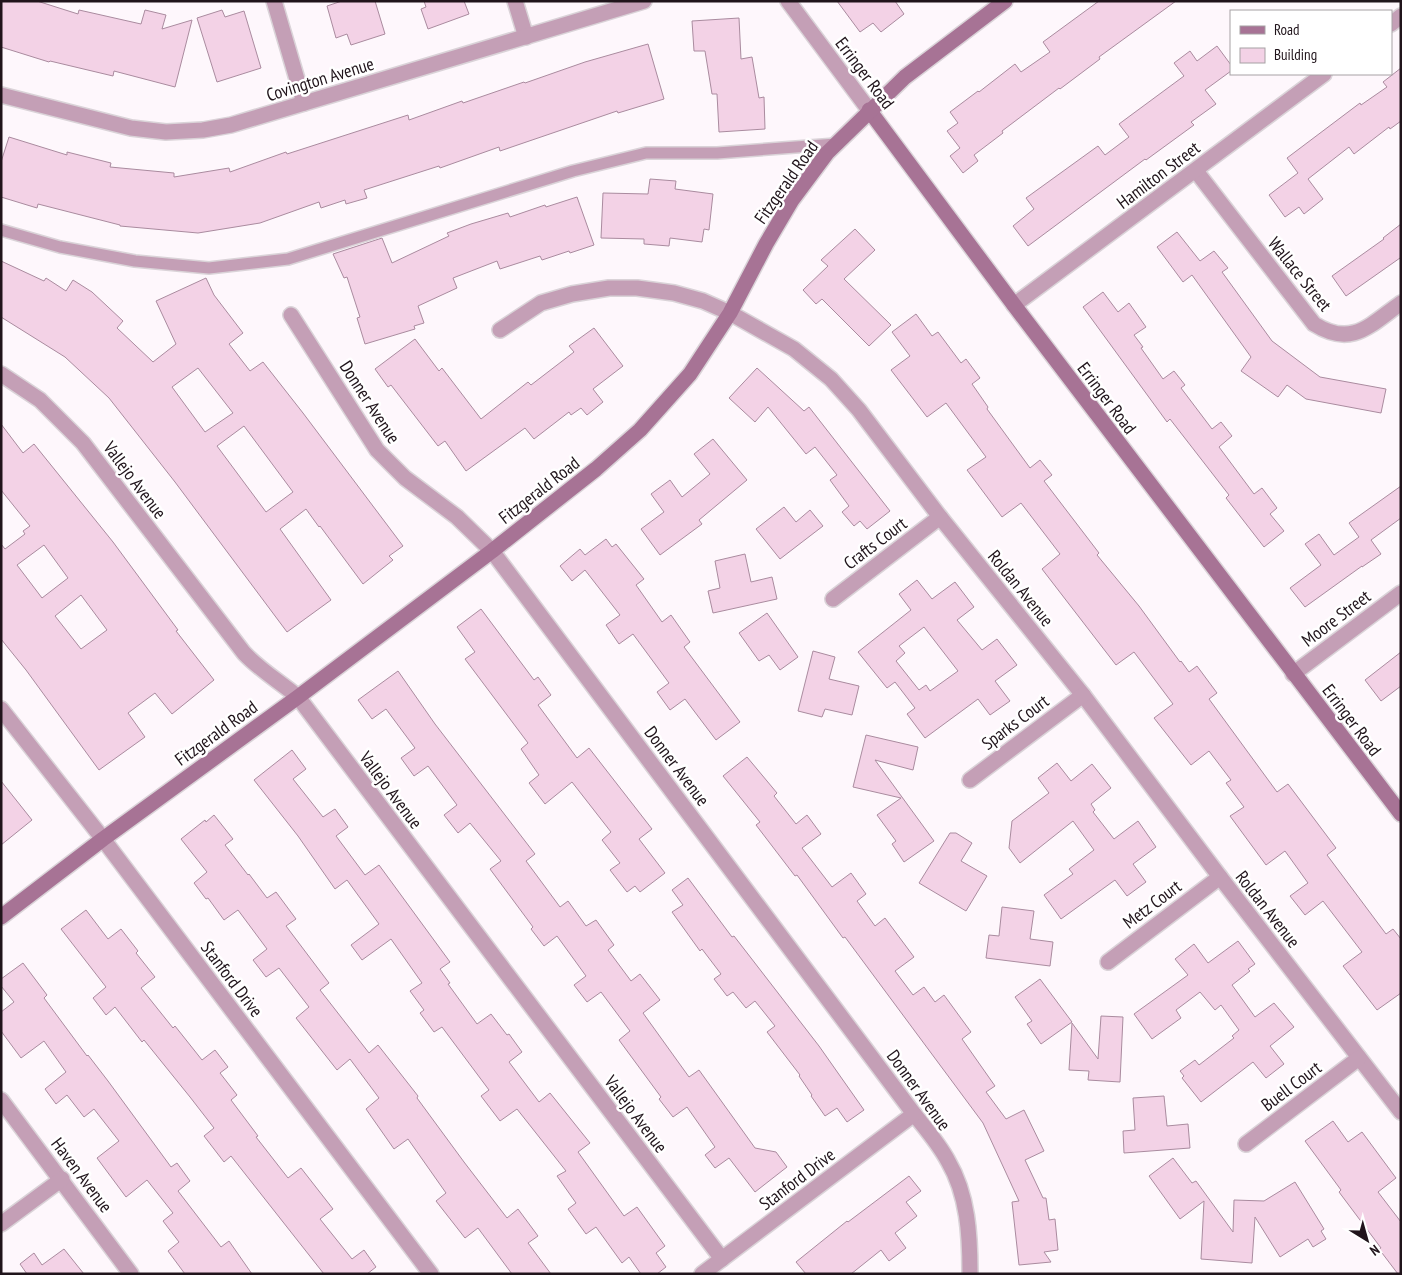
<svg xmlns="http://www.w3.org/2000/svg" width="1402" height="1275" viewBox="0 0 1402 1275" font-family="'PT Sans Narrow',sans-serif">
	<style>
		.building { fill: #f3d2e6; stroke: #aa8b9f; fill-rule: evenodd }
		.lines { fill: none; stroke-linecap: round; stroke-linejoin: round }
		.service-casing { stroke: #dad3d8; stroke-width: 14 }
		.minor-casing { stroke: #dad3d8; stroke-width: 18 }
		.tertiary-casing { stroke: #dad3d8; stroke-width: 18 }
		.secondary-casing { stroke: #dad3d8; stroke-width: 18 }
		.service { stroke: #c49fb6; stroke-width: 11 }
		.minor { stroke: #c49fb6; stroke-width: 15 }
		.tertiary { stroke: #c49fb6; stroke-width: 15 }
		.secondary { stroke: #a77395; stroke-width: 15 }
		.labels { text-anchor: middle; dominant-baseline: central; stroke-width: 5; stroke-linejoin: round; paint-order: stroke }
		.street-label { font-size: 18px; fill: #20141b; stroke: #fff }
	</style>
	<rect width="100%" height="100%" fill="#fef7fc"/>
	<g class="building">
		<polygon points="1,1 37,1 78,14 79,10 141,24 145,10 166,15 162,29 192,20 175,87 114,71 113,76 50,61 49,62 1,47"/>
		<polygon points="342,1 375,1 385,34 351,45 347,34 336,38 327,6"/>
		<polygon points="424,1 464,1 469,14 428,29 421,9 426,7"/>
		<polygon points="837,1 895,1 904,14 881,32 873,23 860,32"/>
		<polygon points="1099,1 1176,1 1099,57 1100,59 1060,89 1059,88 1002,131 1003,133 974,155 978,161 963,173 950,156 960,148 947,131 958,123 950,112 978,91 979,92 1015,64 1021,72 1050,52 1043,42"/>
		<polygon points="222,10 225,17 244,11 261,68 217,82 197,18"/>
		<polygon points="739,18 741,59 752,57 759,98 764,97 765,129 719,132 717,94 712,94 705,51 694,51 692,21"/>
		<polygon points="648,44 664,99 618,113 617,111 500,151 499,147 440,168 439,166 364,190 367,198 346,204 345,200 321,208 319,202 260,223 198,233 120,226 120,225 38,204 37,208 1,197 1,162 9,137 67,155 67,152 111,163 110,167 174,173 174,177 229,168 230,172 286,152 287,154 408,115 409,120 462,101 463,103 524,82 525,83 585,62"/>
		<polygon points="1217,46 1231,65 1231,71 1205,90 1216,104 1191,122 1194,125 1146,160 1145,159 1028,246 1013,226 1034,209 1026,198 1098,146 1105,155 1129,137 1119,124 1184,76 1174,63 1190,51 1197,61"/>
		<polygon points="1401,68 1401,121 1390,129 1389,127 1354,154 1349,147 1308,179 1323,199 1304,214 1299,207 1285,217 1269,195 1298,173 1287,158 1360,103 1361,105 1387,87 1383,82"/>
		<polygon points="650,179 676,181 675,189 713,194 709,230 704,229 702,242 670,238 669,246 644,244 644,239 601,238 603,193 648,194"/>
		<polygon points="577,197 594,245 570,253 569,251 542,260 540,256 500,269 497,261 453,278 457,288 418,306 424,323 414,326 415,329 365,344 357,318 360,317 347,277 344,278 333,254 382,238 392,263 449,236 447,233 471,224 508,213 510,217 545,205 546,207"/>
		<polygon points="1401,224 1401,260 1400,258 1346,296 1332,276 1384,239 1383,238"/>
		<polygon points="855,229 875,250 844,279 891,325 869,346 822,299 816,304 803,290 828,266 821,260"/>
		<polygon points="1177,232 1200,261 1214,251 1228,268 1222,272 1272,341 1320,377 1386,389 1381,413 1306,399 1287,385 1278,397 1241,371 1251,357 1192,275 1183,282 1157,247"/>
		<path d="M 1,261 L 44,281 L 46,278 L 66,291 L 73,280 L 92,292 L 123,321 L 117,328 L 153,362 L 176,344 L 156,301 L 206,278 L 214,295 L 243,333 L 229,344 L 250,371 L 263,362 L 303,413 L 403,546 L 389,556 L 393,560 L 363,584 L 320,526 L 319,527 L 306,509 L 280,529 L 331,600 L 287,632 L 175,482 L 109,398 L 65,357 L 1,317 ZM 198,368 L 233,413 L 205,432 L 172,387 ZM 244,426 L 293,492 L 266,512 L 217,446 Z"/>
		<polygon points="1103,292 1118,312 1129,303 1146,327 1134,335 1143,347 1141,348 1163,379 1174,371 1185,385 1181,388 1212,429 1221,422 1232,436 1219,447 1254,494 1262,488 1277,508 1270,514 1284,531 1264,547 1226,498 1229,495 1170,419 1167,422 1083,307"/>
		<polygon points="916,314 932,336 938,332 961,363 966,359 980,378 972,384 988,407 987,409 1030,468 1040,460 1052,475 1044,481 1099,553 1097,555 1139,606 1180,662 1181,661 1189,672 1197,666 1217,693 1209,699 1277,792 1288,784 1336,848 1327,855 1386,934 1393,929 1401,939 1401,993 1377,1010 1343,966 1362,952 1323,901 1305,915 1290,896 1308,883 1285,851 1266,865 1230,816 1244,807 1226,783 1231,780 1209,751 1191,765 1154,718 1173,704 1134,652 1116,665 1042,569 1060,554 1021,503 1002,517 967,470 986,457 963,426 946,403 927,417 891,370 910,356 892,332"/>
		<polygon points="594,328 623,366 593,389 603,402 587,415 581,408 571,415 569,412 534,439 525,428 466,471 445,441 438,446 391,385 388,387 375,369 415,339 439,371 442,368 481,419 528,382 531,385 574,352 569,346"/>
		<polygon points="757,368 804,411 809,407 890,511 867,529 860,521 854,526 842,512 849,506 830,480 837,475 815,447 806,454 768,407 755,422 729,398"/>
		<path d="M 1,424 L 23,453 L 34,444 L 113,542 L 178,630 L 176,631 L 214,680 L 172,714 L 155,693 L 128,713 L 145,737 L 99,770 L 26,670 L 1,639 L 1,544 L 5,549 L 25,534 L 23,531 L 30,526 L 1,490 ZM 44,545 L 68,578 L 42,598 L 17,565 ZM 81,595 L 107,630 L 81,649 L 55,616 Z"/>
		<polygon points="713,439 747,480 699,520 702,524 660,555 641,529 664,512 651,494 670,480 682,497 710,474 694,454"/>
		<polygon points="1401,486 1401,518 1371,540 1381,554 1362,567 1362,566 1305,607 1290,588 1321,565 1305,544 1319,534 1334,555 1359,537 1349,523"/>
		<polygon points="784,507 796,522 810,510 823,526 780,559 756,529"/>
		<polygon points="606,539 612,547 616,544 644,579 636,585 662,622 671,615 690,642 684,647 740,722 716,740 685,699 670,710 657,692 669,683 633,634 619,644 606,625 620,615 585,570 572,581 560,566 580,549 585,555"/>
		<polygon points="745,554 751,582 772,577 777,599 713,613 708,591 720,588 715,561"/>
		<path d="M 917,580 L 932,599 L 955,582 L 974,607 L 957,620 L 982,650 L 997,639 L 1017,665 L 995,681 L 1010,701 L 990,715 L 978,699 L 925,738 L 907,714 L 915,708 L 895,682 L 887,688 L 858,652 L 911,610 L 899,594 ZM 924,627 L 958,671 L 930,691 L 926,685 L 919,690 L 896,661 L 905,653 L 899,646 Z"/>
		<polygon points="481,609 534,680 538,677 551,695 538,705 577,758 589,748 652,829 639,839 665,873 640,892 635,886 627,892 610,870 620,863 602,840 611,832 572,782 545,804 529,783 539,775 521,749 528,743 465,659 475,652 457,627"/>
		<polygon points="767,613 798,657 780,670 769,655 759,661 739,633"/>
		<polygon points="813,651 835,657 829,679 859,686 852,715 825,709 822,717 798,711"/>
		<polygon points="1401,652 1401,686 1381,701 1365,680"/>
		<polygon points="398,671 435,724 535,854 526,861 560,907 568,901 586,926 596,920 614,945 608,950 631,981 640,974 660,1000 643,1013 689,1077 699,1070 755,1148 776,1152 787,1167 755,1192 729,1158 715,1168 705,1155 715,1147 687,1107 673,1117 659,1099 661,1097 619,1040 630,1031 601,992 587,1002 574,985 586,976 557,936 544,946 531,929 533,927 490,869 501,861 470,823 458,833 444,815 457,805 428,766 414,776 401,758 415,748 386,709 372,719 358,700"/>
		<polygon points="866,735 918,747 913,770 875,760 934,841 904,862 892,844 896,841 877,815 901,798 853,787"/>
		<polygon points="292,750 306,769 293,779 323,817 335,809 348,827 336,836 365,875 379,865 450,962 440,969 450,983 448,984 477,1024 491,1014 507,1035 509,1034 522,1052 509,1062 539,1102 550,1093 590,1143 578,1152 624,1216 637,1207 665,1246 656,1253 666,1267 657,1274 641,1274 629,1257 622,1263 596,1227 586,1234 568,1209 576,1203 557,1176 566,1171 517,1109 500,1121 481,1096 489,1090 442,1027 434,1032 420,1013 424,1010 410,991 422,983 391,939 362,960 351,945 379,924 347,880 335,889 298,836 254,780"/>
		<polygon points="747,757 777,793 774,796 796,824 807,815 821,834 802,848 832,887 851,873 866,894 857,901 875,926 885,918 914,957 895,971 913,995 924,987 935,1002 944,995 971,1032 962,1039 995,1086 986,1092 1006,1119 1024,1110 1044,1151 1025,1160 1043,1198 1046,1198 1049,1220 1055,1219 1058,1250 1044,1252 1051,1262 1019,1265 1012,1202 1019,1201 983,1123 845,937 843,938 797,875 795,876 756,825 760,822 723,776"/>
		<polygon points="1057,763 1071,781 1092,764 1111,788 1091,804 1095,810 1093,812 1114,839 1138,821 1156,847 1133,864 1146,882 1127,896 1115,880 1061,919 1044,895 1073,874 1069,869 1094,850 1073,821 1020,863 1009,848 1012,821 1049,793 1038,778"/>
		<polygon points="1,781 32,820 1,845"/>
		<polygon points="214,815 233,839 225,845 248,875 249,874 267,898 276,892 296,919 286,926 329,983 320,990 369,1053 378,1045 418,1096 417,1098 464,1162 507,1218 518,1209 538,1236 528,1243 551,1274 512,1274 478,1228 465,1238 436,1201 446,1193 408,1139 394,1149 366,1109 379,1098 350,1059 337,1070 296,1018 309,1007 279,968 266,977 253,960 267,949 238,910 224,920 208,898 206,899 194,883 207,872 181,839 205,820 206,822"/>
		<polygon points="950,833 956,833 972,843 961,861 987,876 966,911 919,883"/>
		<polygon points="688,878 732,937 734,936 819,1046 864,1110 847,1122 837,1108 825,1116 811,1096 812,1095 799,1076 800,1075 767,1032 775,1026 755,1001 746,1008 733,992 727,996 714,979 721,974 702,949 700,951 672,912 683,905 672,890"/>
		<polygon points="1002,907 1034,911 1030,939 1053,942 1050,966 986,958 989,935 999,936"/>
		<polygon points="86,910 108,939 121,929 138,951 136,953 155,977 141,988 173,1028 175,1026 202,1060 215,1050 228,1067 220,1073 237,1095 231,1100 258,1136 256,1137 288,1178 301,1168 333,1209 320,1219 352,1259 364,1250 376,1267 367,1274 324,1274 231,1156 224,1162 204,1136 214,1128 190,1097 144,1040 142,1042 115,1007 106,1015 93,998 106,987 61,929"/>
		<polygon points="1238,941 1255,964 1248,969 1250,971 1232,985 1255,1017 1274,1003 1294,1027 1270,1046 1284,1064 1266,1078 1253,1062 1201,1102 1182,1078 1184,1076 1180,1071 1195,1060 1199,1065 1234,1038 1232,1036 1239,1030 1221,1005 1215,1010 1200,992 1176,1010 1181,1018 1152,1039 1134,1014 1188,975 1175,959 1194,944 1208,963"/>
		<polygon points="23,963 47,995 44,998 87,1056 88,1055 108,1081 171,1167 177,1163 190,1181 178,1191 221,1247 229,1241 252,1274 185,1274 168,1251 179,1242 163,1221 173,1213 147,1180 126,1197 97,1158 119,1141 94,1109 84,1117 67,1095 56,1104 45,1089 66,1072 44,1041 21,1058 1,1031 1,1012 14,1002 1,986 1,979"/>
		<polygon points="1040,979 1072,1022 1041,1044 1027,1024 1032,1021 1015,997"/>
		<polygon points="1101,1016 1123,1017 1120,1082 1088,1080 1089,1071 1069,1070 1072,1023 1098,1059"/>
		<polygon points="1164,1096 1167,1126 1188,1124 1190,1148 1124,1153 1123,1131 1135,1130 1133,1098"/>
		<polygon points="1333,1121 1348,1142 1362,1132 1396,1178 1378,1192 1401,1222 1401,1274 1398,1274 1379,1249 1381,1248 1339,1192 1341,1190 1305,1141"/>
		<polygon points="1173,1158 1192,1183 1196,1181 1233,1232 1234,1200 1264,1201 1295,1182 1324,1229 1321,1231 1326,1239 1313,1247 1308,1239 1280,1257 1255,1217 1252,1263 1201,1259 1204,1201 1180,1219 1149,1176"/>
		<polygon points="909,1176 921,1191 906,1202 917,1216 895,1233 906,1248 889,1261 881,1250 851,1274 806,1274 796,1262 847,1221 848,1222"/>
		<polygon points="64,1249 84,1274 27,1274 20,1264 34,1253 42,1265"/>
	</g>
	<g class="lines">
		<defs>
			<polyline id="service" points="1,230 60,247 135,261 209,268 288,259 573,171 646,153 717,153 836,144"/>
			<g id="minor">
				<polyline points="274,1 304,103"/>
				<polyline points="515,1 526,37"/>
				<polyline points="1391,24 1401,16"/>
				<polyline points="1,95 131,128 166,132 203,130 231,125 644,1"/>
				<path d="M 1196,171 L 1314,324 C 1352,348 1370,325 1401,303"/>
				<polyline points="1014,305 1324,74"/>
				<path d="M 291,315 L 377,450 L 405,478 L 457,517 L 492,551 L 914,1114 C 926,1129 939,1144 948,1161 C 968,1195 970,1235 970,1274"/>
				<polyline points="500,330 541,303 572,294 609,288 637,288 674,293 703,301 730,313 794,349 831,379 859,410 940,517 1083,695 1220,877 1401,1112"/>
				<path d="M 1,374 L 40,400 L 83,443 L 244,653 C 261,671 279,681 298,697 L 722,1259"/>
				<polyline points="833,599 940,517"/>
				<polyline points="1293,674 1401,593"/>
				<polyline points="1,709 103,839 431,1274"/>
				<polyline points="970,780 1083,695"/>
				<polyline points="1108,962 1220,877"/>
				<polyline points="1,1100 131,1274"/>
				<polyline points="1246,1144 1359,1058"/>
				<polyline points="1,1224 62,1179"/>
				<polyline points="702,1274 914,1114"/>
			</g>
			<polyline id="tertiary" points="788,1 869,110"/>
			<g id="secondary">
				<polyline points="869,110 1014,305 1401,814"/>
				<polyline points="1,917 103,839 298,697 492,551 596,469 640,430 690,374 730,313 766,244 792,200 827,153 905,77 1005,1"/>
			</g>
		</defs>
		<use href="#service" class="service-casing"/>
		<use href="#minor" class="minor-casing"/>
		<use href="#tertiary" class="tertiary-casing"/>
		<use href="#secondary" class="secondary-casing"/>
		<use href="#service" class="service"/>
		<use href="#minor" class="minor"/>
		<use href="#tertiary" class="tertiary"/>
		<use href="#secondary" class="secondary"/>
	</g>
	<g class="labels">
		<g class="street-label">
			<text transform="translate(865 73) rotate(53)">Erringer Road</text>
			<text transform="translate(320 79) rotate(-17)">Covington Avenue</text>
			<text transform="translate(1158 175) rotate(-37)">Hamilton Street</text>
			<text transform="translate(786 182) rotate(-55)">Fitzgerald Road</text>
			<text transform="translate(1300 274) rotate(51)">Wallace Street</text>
			<text transform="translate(1107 398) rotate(53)">Erringer Road</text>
			<text transform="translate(370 402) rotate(57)">Donner Avenue</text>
			<text transform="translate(135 480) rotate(53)">Vallejo Avenue</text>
			<text transform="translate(539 490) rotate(-38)">Fitzgerald Road</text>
			<text transform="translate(875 543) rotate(-37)">Crafts Court</text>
			<text transform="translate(1021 588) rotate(51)">Roldan Avenue</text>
			<text transform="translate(1336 618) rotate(-37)">Moore Street</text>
			<text transform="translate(1352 720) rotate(53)">Erringer Road</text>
			<text transform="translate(1015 722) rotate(-37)">Sparks Court</text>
			<text transform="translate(216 733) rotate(-36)">Fitzgerald Road</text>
			<text transform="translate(677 766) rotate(53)">Donner Avenue</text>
			<text transform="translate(391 790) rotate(53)">Vallejo Avenue</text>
			<text transform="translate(1152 904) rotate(-37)">Metz Court</text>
			<text transform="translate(1268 909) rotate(52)">Roldan Avenue</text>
			<text transform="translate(232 979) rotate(53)">Stanford Drive</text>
			<text transform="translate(1291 1086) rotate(-37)">Buell Court</text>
			<text transform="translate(919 1090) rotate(54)">Donner Avenue</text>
			<text transform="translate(636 1114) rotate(53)">Vallejo Avenue</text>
			<text transform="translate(82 1175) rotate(53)">Haven Avenue</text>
			<text transform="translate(797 1179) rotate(-37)">Stanford Drive</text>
		</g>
	</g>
	<rect width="1402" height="1275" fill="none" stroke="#20141b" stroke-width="5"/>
	<rect x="1230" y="10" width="162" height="65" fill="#ffffff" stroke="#a6a1a4"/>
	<rect x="1240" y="26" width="25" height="8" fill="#a77395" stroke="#a6a1a4"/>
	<text x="1274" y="35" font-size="15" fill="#20141b">Road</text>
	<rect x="1240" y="48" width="25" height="15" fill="#f3d2e6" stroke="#a6a1a4"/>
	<text x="1274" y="60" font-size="15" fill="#20141b">Building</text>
	<g transform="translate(1367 1240) rotate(143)" stroke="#ffffff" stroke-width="4" paint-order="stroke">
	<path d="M0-4L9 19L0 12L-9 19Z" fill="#20141b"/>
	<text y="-8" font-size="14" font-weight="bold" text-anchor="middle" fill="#20141b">N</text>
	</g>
</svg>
